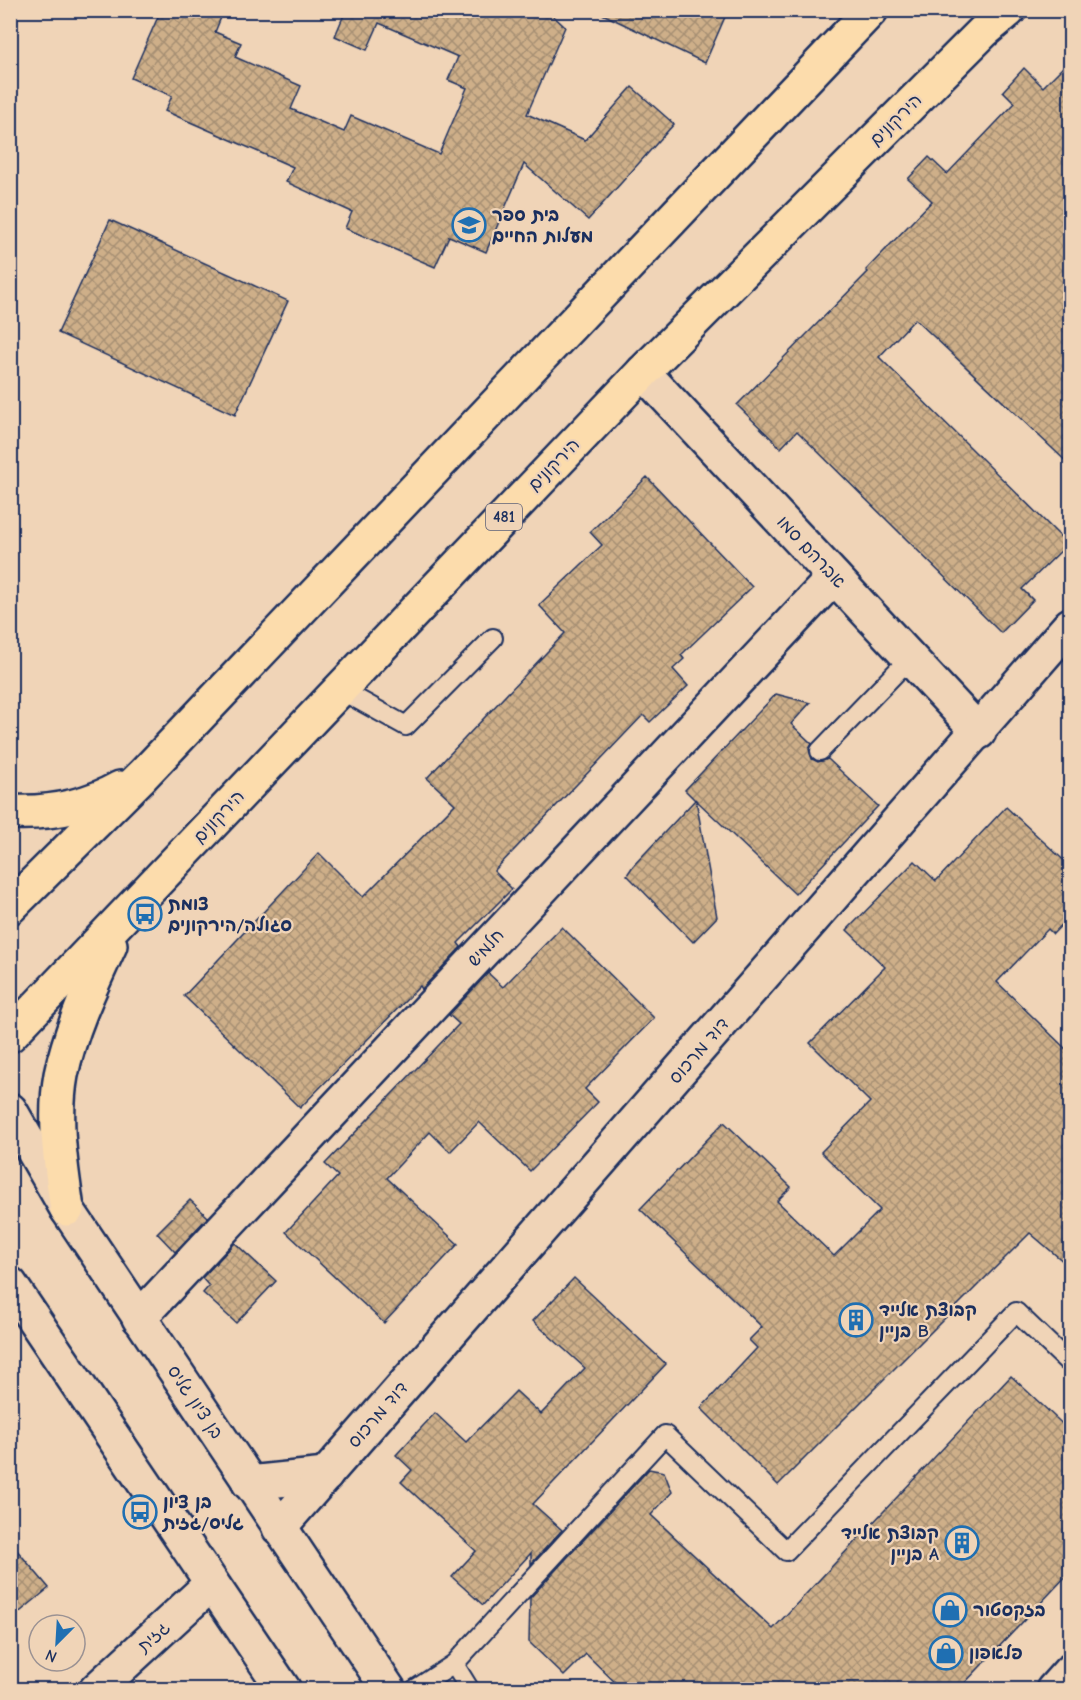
<svg xmlns="http://www.w3.org/2000/svg" width="1081" height="1700" viewBox="0 0 1081 1700" font-family="'Comic Neue','Playpen Sans Hebrew',sans-serif">
	<style>
		.building { fill: url(#building-cross-hatch); stroke: #1b2f5e; stroke-width: 1.5 }
		.lines { fill: none; stroke-linecap: round; stroke-linejoin: round }
		.lane-casing { stroke: #1b2f5e; stroke-width: 22 }
		.street-casing { stroke: #1b2f5e; stroke-width: 38 }
		.secondary-casing { stroke: #1b2f5e; stroke-width: 38 }
		.primary-casing { stroke: #1b2f5e; stroke-width: 38 }
		.lane { stroke: #f0d4b7; stroke-width: 18 }
		.street { stroke: #f0d4b7; stroke-width: 33 }
		.secondary { stroke: #f0d4b7; stroke-width: 33 }
		.primary { stroke: #fcdcac; stroke-width: 33 }
		.labels { text-anchor: middle; dominant-baseline: central; stroke-width: 4.5; stroke-linejoin: round; paint-order: stroke }
		.shield { fill: #f0d4b7; stroke: #5b6079; stroke-width: 1.5 }
		.shield-label { font-size: 16px; font-weight: bold; fill: #1b2f5e }
		.street-label { font-size: 18px; fill: #1b2f5e; stroke: #f0d4b7 }
		.poi-label { font-size: 18px; font-weight: bold; fill: #1b2f5e; stroke: #f0d4b7; text-anchor: start }
	</style>
	<defs>
		<pattern id="building-cross-hatch" width="8" height="8" patternUnits="userSpaceOnUse" patternTransform="scale(1.5)"><rect width="8" height="8" fill="#ceaf89"/><path d="M0 0l8 8M0 8l8-8" fill="none" stroke="#a68f73"/></pattern>
	</defs>
	<rect width="100%" height="100%" fill="#f0d4b7"/>
	<filter id="ink" filterUnits="userSpaceOnUse"><feTurbulence type="fractalNoise" baseFrequency=".0167" numOctaves="2"/><feDisplacementMap in="SourceGraphic" scale="12" xChannelSelector="R" yChannelSelector="G"/><feConvolveMatrix kernelMatrix="1 2 1 2 8 2 1 2 1" color-interpolation-filters="sRGB"/></filter>
	<g filter="url(#ink)">
		<g class="building">
			<polygon points="161,10 224,10 215,32 241,43 235,57 301,86 291,109 344,132 351,116 439,154 467,88 448,80 458,57 379,23 367,50 335,36 346,10 547,10 565,27 527,114 585,140 632,87 674,124 588,220 524,164 486,252 449,236 435,267 345,228 352,212 286,182 293,167 165,111 172,96 131,78"/>
			<polygon points="594,10 728,10 705,63"/>
			<polygon points="1071,59 1071,466 915,319 879,357 1068,544 1022,589 1033,600 1001,633 797,431 781,448 737,405 868,272 866,270 932,201 908,179 929,157 947,174 1015,103 1003,91 1024,68 1043,87"/>
			<polygon points="110,220 288,301 235,415 58,333"/>
			<polygon points="647,477 752,587 681,655 684,659 673,669 688,686 650,722 643,715 494,871 512,889 458,943 461,947 422,989 420,986 300,1108 184,996 319,853 363,897 455,804 427,778 565,633 539,605 602,545 590,532"/>
			<polygon points="776,694 810,703 791,724 812,744 809,749 812,759 818,762 828,759 878,806 795,894 696,800 717,917 693,942 627,875 633,866 695,800 685,790"/>
			<polygon points="1006,807 1071,867 1071,915 1053,934 1048,929 997,982 1071,1054 1071,1268 1030,1233 778,1485 701,1408 757,1348 749,1340 762,1327 640,1209 724,1122 791,1187 777,1201 834,1256 880,1210 821,1152 870,1102 810,1043 885,967 847,930 915,861 936,881"/>
			<polygon points="562,927 654,1018 585,1089 598,1102 530,1171 479,1122 450,1152 430,1132 387,1178 458,1244 384,1323 286,1232 338,1176 325,1164 459,1024 449,1015 488,973 503,987"/>
			<polygon points="190,1200 208,1217 175,1252 157,1233"/>
			<polygon points="235,1243 276,1281 236,1323 203,1293 209,1286 202,1278"/>
			<polygon points="574,1278 666,1364 533,1504 562,1530 531,1564 531,1553 483,1605 452,1577 476,1551 401,1482 412,1470 396,1455 435,1413 466,1442 516,1391 541,1414 585,1368 533,1321"/>
			<polygon points="1011,1376 1071,1432 1071,1571 959,1689 622,1689 586,1654 564,1676 529,1642 530,1598 649,1469 664,1472 672,1492 651,1515 773,1629"/>
			<polygon points="10,1542 49,1588 10,1620"/>
		</g>
		<g class="lines">
			<defs>
				<g id="lane">
					<polyline points="339,689 406,726 493,638"/>
					<polyline points="820,751 910,658"/>
					<polyline points="454,1664 470,1690"/>
					<polyline points="414,1690 454,1664 665,1435 786,1551 1016,1312 1067,1361"/>
				</g>
				<g id="street">
					<polyline points="643,372 979,732"/>
					<polyline points="139,1318 834,577"/>
					<polyline points="249,1483 326,1475"/>
					<polyline points="279,1528 1070,625"/>
					<polyline points="96,1690 211,1584"/>
				</g>
				<g id="secondary">
					<polyline points="10,1110 67,1209 389,1690"/>
					<polyline points="10,1284 284,1690"/>
					<polyline points="1053,1690 1070,1671"/>
				</g>
				<g id="primary">
					<path d="M 10,812 C 49,814 86,807 120,788"/>
					<polyline points="10,907 143,775 871,10"/>
					<polyline points="10,1035 643,372 984,31 1009,10"/>
					<path d="M 67,1209 C 61,1166 53,1119 61,1075 C 70,1030 91,986 110,945"/>
				</g>
			</defs>
			<use href="#lane" class="lane-casing"/>
			<use href="#street" class="street-casing"/>
			<use href="#secondary" class="secondary-casing"/>
			<use href="#primary" class="primary-casing"/>
			<use href="#lane" class="lane"/>
			<use href="#street" class="street"/>
			<use href="#secondary" class="secondary"/>
			<use href="#primary" class="primary"/>
		</g>
	</g>
	<defs>
		<symbol id="school-ring" viewBox="-11 -11 22 22"><circle r="9.5" fill="#f0d4b7" stroke="#1f6fb2" stroke-width="1.5"/><path d="M0-5L7-2L0 1L-7-2ZM-4 1L0 2.5L4 1V4Q0 6-4 4Z" fill="#1f6fb2"/></symbol>
		<symbol id="bus-ring" viewBox="-11 -11 22 22"><circle r="9.5" fill="#f0d4b7" stroke="#1f6fb2" stroke-width="1.5"/><path d="M-5-6H5V4H4V6H2V4H-2V6H-4V4H-5ZM-3.5-4V0h7V-4ZM-3.5 1.2v1.5H-2V1.2ZM2 1.2v1.5H3.5V1.2Z" fill="#1f6fb2"/></symbol>
		<symbol id="building-ring" viewBox="-11 -11 22 22"><circle r="9.5" fill="#f0d4b7" stroke="#1f6fb2" stroke-width="1.5"/><path d="M-4-6H4V6H1V3H-1V6H-4ZM-2.5-4.3h1.7v1.8h-1.7ZM.8-4.3h1.7v1.8H.8ZM-2.5-1h1.7V.8h-1.7ZM.8-1h1.7V.8H.8Z" fill="#1f6fb2"/></symbol>
		<symbol id="shop-ring" viewBox="-11 -11 22 22"><circle r="9.5" fill="#f0d4b7" stroke="#1f6fb2" stroke-width="1.5"/><path d="M-5-2.5h2.3a2.7 3.5 0 0 1 5.4 0H5L5.5 6h-11ZM-1.5-2.5h3a1.5 2.3 0 0 0-3 0Z" fill="#1f6fb2"/></symbol>
	</defs>
	<g fill-rule="evenodd">
		<use href="#school-ring" x="450" y="206" width="38" height="38"/>
		<use href="#bus-ring" x="126" y="895" width="38" height="38"/>
		<use href="#building-ring" x="837" y="1301" width="38" height="38"/>
		<use href="#bus-ring" x="121" y="1493" width="38" height="38"/>
		<use href="#building-ring" x="943" y="1524" width="38" height="38"/>
		<use href="#shop-ring" x="931" y="1591" width="38" height="38"/>
		<use href="#shop-ring" x="927" y="1634" width="38" height="38"/>
	</g>
	<g class="labels">
		<rect class="shield" x="486" y="504" width="36" height="26" rx="4.5"/>
		<g class="shield-label">
			<text x="504" y="517">481</text>
		</g>
		<g class="street-label">
			<text transform="translate(896 120) rotate(-45)">הירקונים</text>
			<text transform="translate(554 465) rotate(-46)">הירקונים</text>
			<text transform="translate(811 552) rotate(47)">אברהם סמו</text>
			<text transform="translate(219 817) rotate(-47)">הירקונים</text>
			<text transform="translate(486 948) rotate(-47)">חלמיש</text>
			<text transform="translate(699 1051) rotate(-49)">דוד מרכוס</text>
			<text transform="translate(195 1402) rotate(56)">בן ציון גליס</text>
			<text transform="translate(378 1415) rotate(-49)">דוד מרכוס</text>
			<text transform="translate(154 1637) rotate(-42)">גזית</text>
		</g>
		<g class="poi-label">
			<text x="492" y="215">בית ספר<tspan x="492" dy="21">מעלות החיים</tspan></text>
			<text x="168" y="904">צומת<tspan x="168" dy="21">סגולה/הירקונים</tspan></text>
			<text x="879" y="1310">קבוצת אלייד<tspan x="879" dy="21">בניין B</tspan></text>
			<text x="163" y="1502">בן ציון<tspan x="163" dy="21">גליס/גזית</tspan></text>
			<text x="939" y="1533" text-anchor="end">קבוצת אלייד<tspan x="939" dy="21">בניין A</tspan></text>
			<text x="973" y="1610">בזקסטור</text>
			<text x="969" y="1653">פלאפון</text>
		</g>
	</g>
	<rect width="1081" height="1700" fill="none" stroke="#f0d4b7" stroke-width="36"/>
	<rect x="18" y="18" width="1045" height="1664" fill="none" stroke="#1b2f5e" stroke-width="2" filter="url(#ink)"/>
	<g transform="translate(57 1643) rotate(204)"><circle r="28" fill="#f0d4b7" stroke="#9b9293" stroke-width="1.5"/>
	<path d="M0-4.5L10 22L0 15L-10 22Z" fill="#1f6fb2"/>
	<text y="-9" font-size="16" font-weight="bold" text-anchor="middle" fill="#1b2f5e">N</text>
	</g>
</svg>
